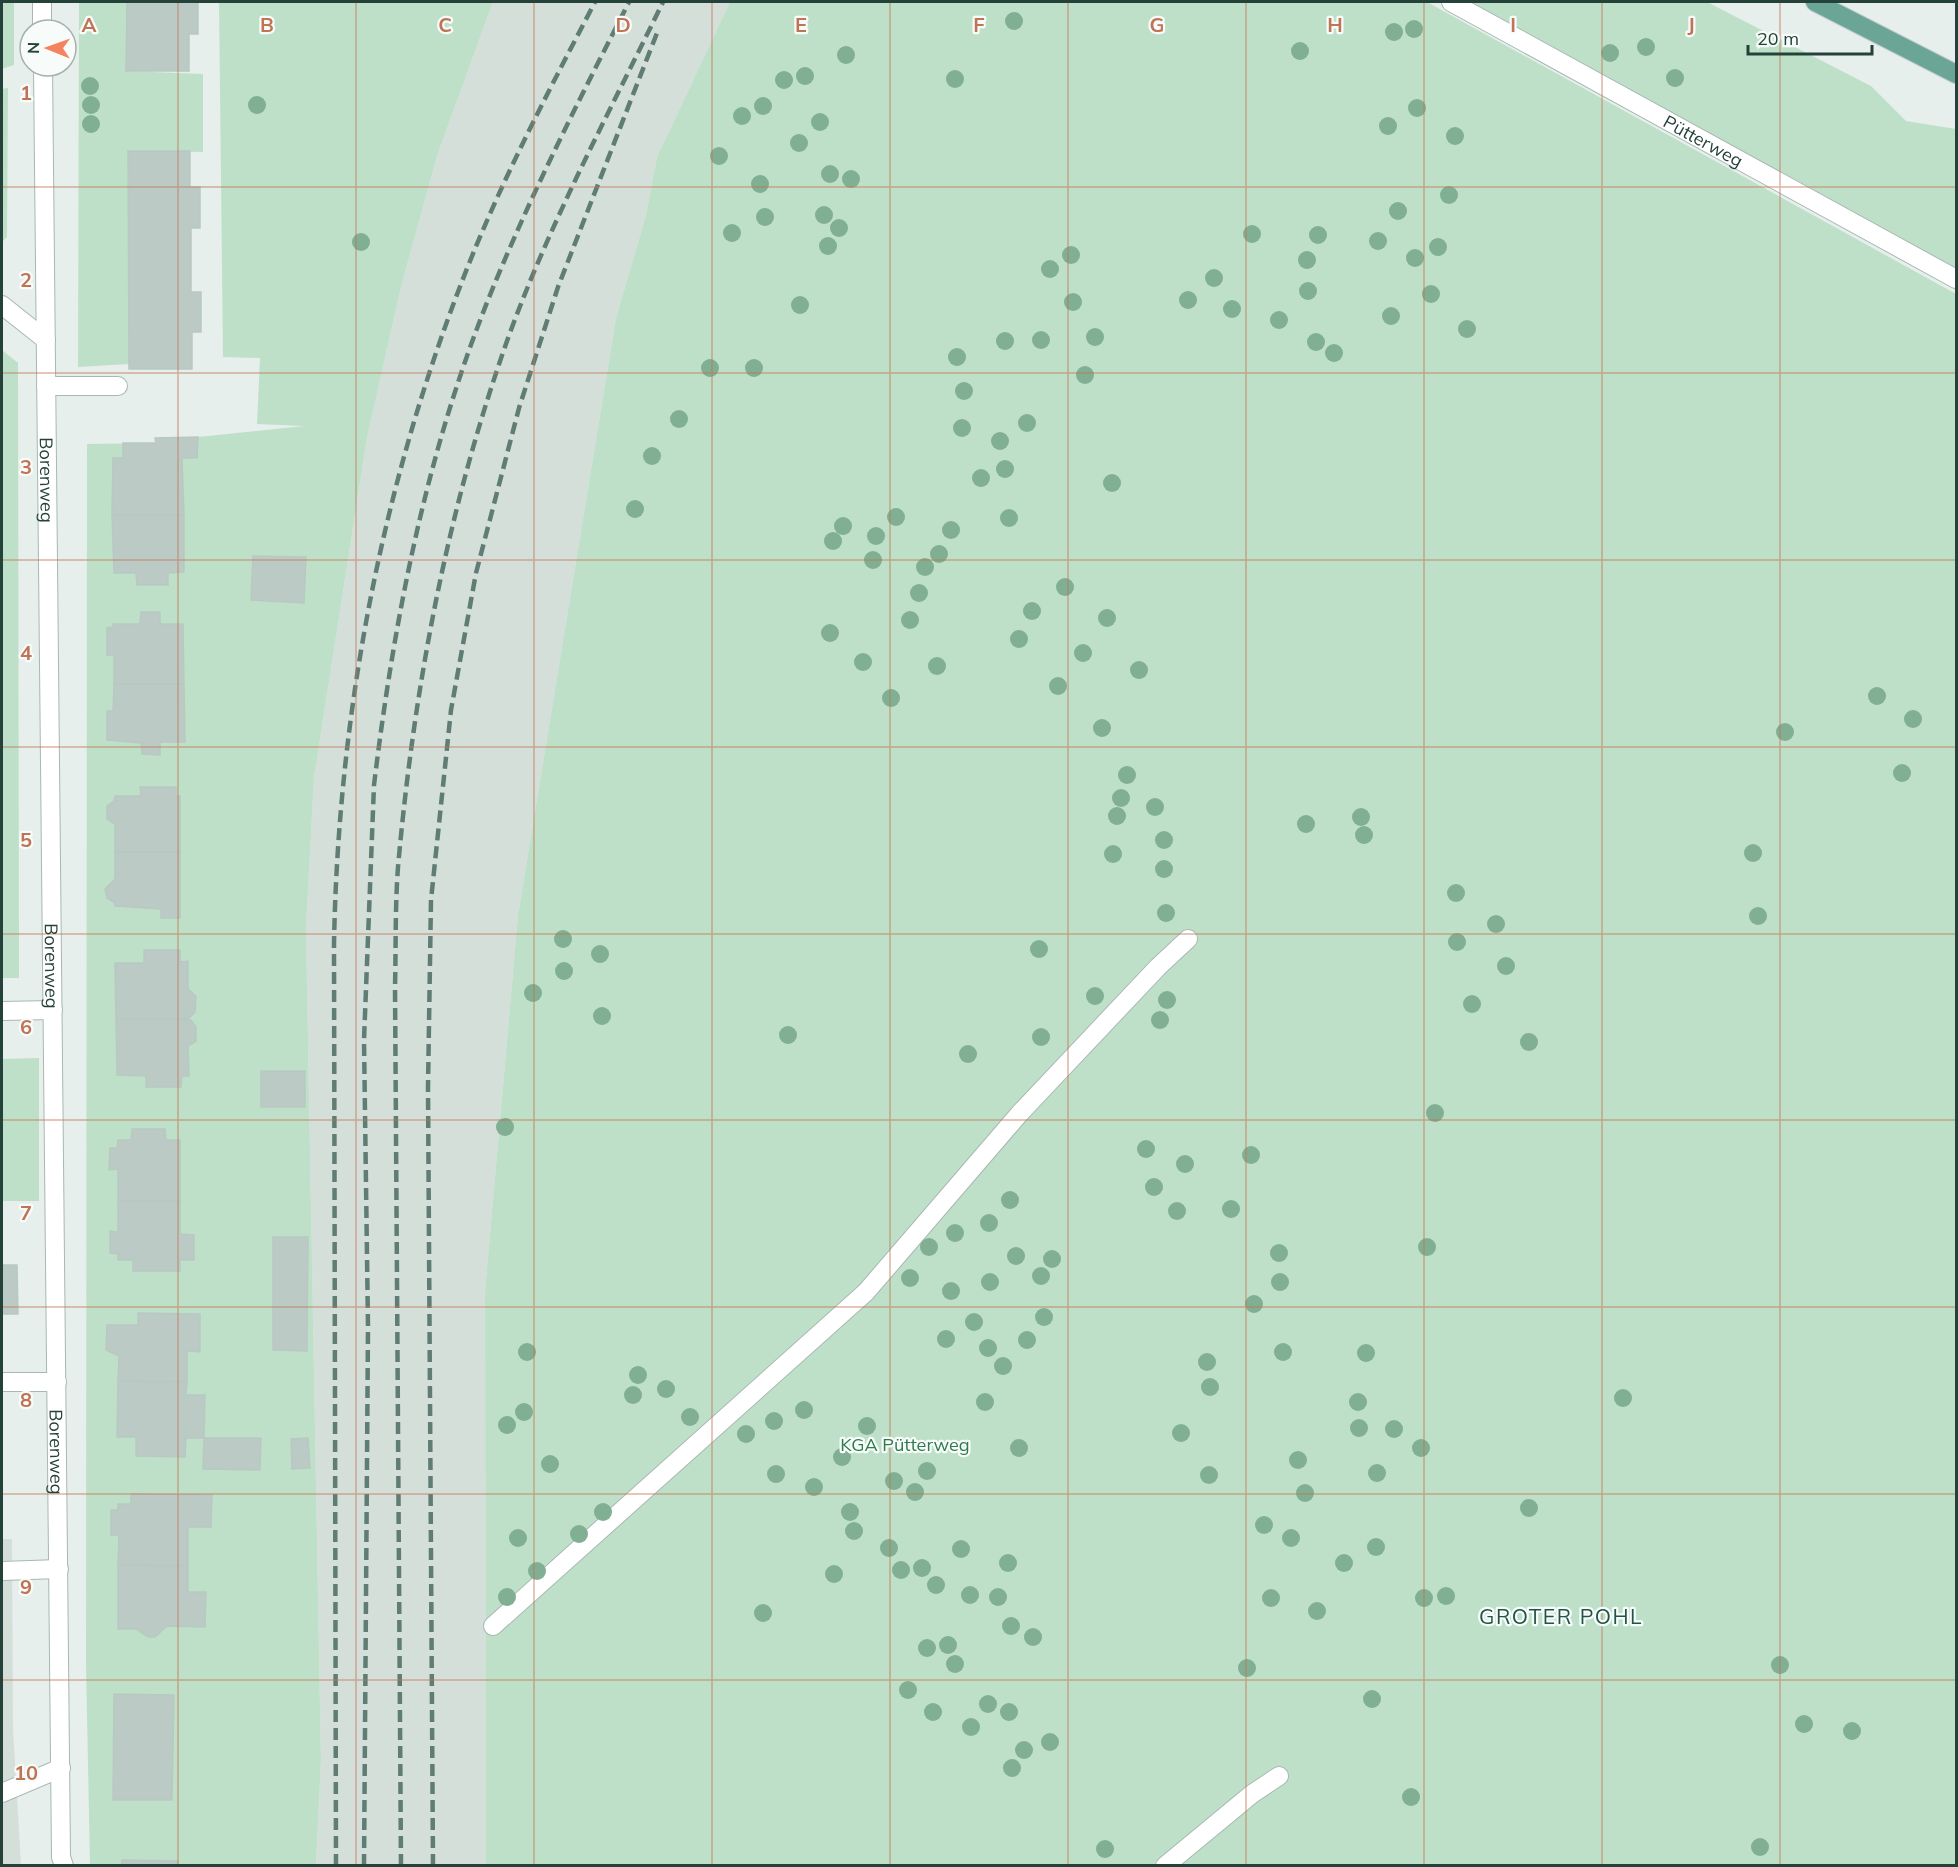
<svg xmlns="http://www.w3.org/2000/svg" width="1958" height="1867" viewBox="0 0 1958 1867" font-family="Mulish,sans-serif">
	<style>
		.built { fill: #d4dfda }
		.green { fill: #bfe0c8 }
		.building { fill: #bbcac4; stroke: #b8c9c2; stroke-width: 1.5 }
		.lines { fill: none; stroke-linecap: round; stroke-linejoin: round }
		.minor-casing { stroke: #a8b8b2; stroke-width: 20 }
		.major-casing { stroke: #c2cac8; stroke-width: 20 }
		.minor { stroke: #fff; stroke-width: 18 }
		.major { stroke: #6aa596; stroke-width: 18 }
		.rail { stroke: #5f7d75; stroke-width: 4.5; stroke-dasharray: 12 6; stroke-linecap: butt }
		.tree { fill: #80af93 }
		.grid { fill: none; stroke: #c07456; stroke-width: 1.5; stroke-opacity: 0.55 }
		.labels { text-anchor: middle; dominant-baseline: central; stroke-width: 4.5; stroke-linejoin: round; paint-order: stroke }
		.street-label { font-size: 18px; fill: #24423a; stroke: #f7fbf9 }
		.park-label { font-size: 18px; fill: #2d7a4b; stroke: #f7fbf9 }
		.quarter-label { font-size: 21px; letter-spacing: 1.5px; fill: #1f5548; stroke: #f7fbf9 }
		.grid-label { font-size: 20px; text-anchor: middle; font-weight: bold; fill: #c07456; stroke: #f7fbf9; stroke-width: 4.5; stroke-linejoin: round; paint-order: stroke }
	</style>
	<rect width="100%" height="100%" fill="#e6efeb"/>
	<g class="built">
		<polygon points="493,2 730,2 657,157 646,215 616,318 518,915 485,1291 486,1865 316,1866 321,1760 306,928 314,778 367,438 401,287 437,156"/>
		<polygon points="2,1539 12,1539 13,1729 21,1865 2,1866"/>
	</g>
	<g class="green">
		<polygon points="2,2 14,2 14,65 2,69"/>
		<polygon points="79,2 127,2 127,71 203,74 203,152 128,151 129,364 78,367"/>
		<polygon points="219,2 493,2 437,156 401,287 367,438 314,778 306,928 321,1760 316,1865 90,1865 86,1665 87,444 156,443 155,438 198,437 304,426 257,424 260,358 223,357"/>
		<polygon points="730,2 1427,2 1956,294 1956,1865 486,1866 485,1291 518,915 616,318 646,215 657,157"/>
		<polygon points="1451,2 1707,2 1871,86 1906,121 1956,129 1956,279"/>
		<polygon points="8,88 7,237 2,242 2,89"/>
		<polygon points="2,350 18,363 19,978 2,978"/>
		<polygon points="39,1058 39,1201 2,1201 2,1059"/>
	</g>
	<g class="building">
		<polygon points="127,2 198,2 198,34 189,34 189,71 126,71"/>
		<polygon points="128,151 190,151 190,187 200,187 200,228 191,228 191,292 201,292 201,332 192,332 192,369 129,369"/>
		<polygon points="198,437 197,458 182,458 184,515 112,515 113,458 123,458 123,443 156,443 155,438"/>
		<polygon points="112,515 184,515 184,572 168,573 168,585 137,585 136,573 114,573"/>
		<polygon points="253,556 306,557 304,603 251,600"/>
		<polygon points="141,612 160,612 160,624 183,624 184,684 114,684 114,655 107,655 107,628 113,627 113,624 140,624"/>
		<polygon points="114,684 184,684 185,742 160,742 160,755 142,754 141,743 107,740 107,711 113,711"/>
		<polygon points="140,787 176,787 176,796 180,796 180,852 115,852 115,824 107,819 107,806 114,801 115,796 141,796"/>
		<polygon points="115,852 180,852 180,918 161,918 161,909 115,906 115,903 107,898 105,889 115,879"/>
		<polygon points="144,950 180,950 180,962 188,961 188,989 196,996 195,1012 188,1019 116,1019 115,963 144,963"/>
		<polygon points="116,1019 191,1020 196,1027 196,1041 188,1046 189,1076 182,1076 181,1087 146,1087 146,1076 117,1075"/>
		<rect x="261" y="1071" width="44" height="36"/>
		<polygon points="132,1129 165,1129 166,1140 180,1140 180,1201 118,1201 118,1169 109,1170 110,1148 117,1148 118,1140 131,1140"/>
		<polygon points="118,1201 180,1201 180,1234 194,1235 194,1260 180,1260 180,1271 133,1271 133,1260 118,1260 118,1254 110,1253 110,1231 118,1232"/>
		<polygon points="273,1237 308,1237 307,1351 273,1350"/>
		<polygon points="2,1265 17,1265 18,1314 2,1314"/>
		<polygon points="138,1313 200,1314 200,1352 187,1351 187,1382 118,1381 119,1356 106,1350 107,1325 138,1325"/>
		<polygon points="118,1381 187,1382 186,1395 205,1395 204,1438 186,1438 185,1457 136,1456 136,1437 117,1437"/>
		<polygon points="204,1438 261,1438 260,1470 203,1469"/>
		<polygon points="308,1438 310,1468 292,1469 291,1439"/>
		<polygon points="131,1494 212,1495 211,1527 188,1527 188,1566 118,1565 119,1535 111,1535 111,1510 118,1510 118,1504 131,1504"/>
		<polygon points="118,1565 188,1566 188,1592 206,1592 205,1627 167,1626 155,1637 148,1637 136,1629 118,1629"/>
		<polygon points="114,1694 174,1695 172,1800 113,1800"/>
		<polygon points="122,1860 178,1861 178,1866 121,1866"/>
	</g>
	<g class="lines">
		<defs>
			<g id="minor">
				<polyline points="42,2 42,30"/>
				<path id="s1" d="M 1451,2 L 1956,279"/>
				<path id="s2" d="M 43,66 L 61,1857 L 64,1866"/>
				<polyline points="2,305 46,340"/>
				<polyline points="46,386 118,386"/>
				<polyline points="2,1011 53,1010"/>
				<polyline points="2,1382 57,1382"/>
				<polyline points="2,1571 59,1569"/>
				<polyline points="493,1626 866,1292 1020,1113 1158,967 1188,939"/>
				<polyline points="2,1793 61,1768"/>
				<polyline points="1165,1866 1252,1794 1279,1776"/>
			</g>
			<polyline id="major" points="1815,2 1956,74"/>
		</defs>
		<use href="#minor" class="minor-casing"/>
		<use href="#major" class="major-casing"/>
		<use href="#minor" class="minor"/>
		<use href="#major" class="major"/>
		<g class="rail">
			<path d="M 336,1866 L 334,944 C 338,719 380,494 461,284 C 498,187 547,94 595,2"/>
			<path d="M 364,1866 L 368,1327 L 364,1040 L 374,785 C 394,620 426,455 488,300 C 529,198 579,100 629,2"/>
			<path d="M 401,1866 L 395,987 C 396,947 395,907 398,867 C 414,688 447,511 507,341 C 549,224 609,113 663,2"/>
			<polyline points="433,1866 428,1087 431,900 451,710 476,573 519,408 558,287 657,33"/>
		</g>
	</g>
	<g class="tree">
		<circle cx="1014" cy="21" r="9"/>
		<circle cx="1414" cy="29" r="9"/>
		<circle cx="1394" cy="32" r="9"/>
		<circle cx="1646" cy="47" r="9"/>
		<circle cx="1300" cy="51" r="9"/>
		<circle cx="1610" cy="53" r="9"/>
		<circle cx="846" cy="55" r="9"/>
		<circle cx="805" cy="76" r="9"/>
		<circle cx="1675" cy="78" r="9"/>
		<circle cx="955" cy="79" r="9"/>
		<circle cx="784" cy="80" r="9"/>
		<circle cx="90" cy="86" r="9"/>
		<circle cx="91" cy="105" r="9"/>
		<circle cx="257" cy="105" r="9"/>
		<circle cx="763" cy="106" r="9"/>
		<circle cx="1417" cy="108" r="9"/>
		<circle cx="742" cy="116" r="9"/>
		<circle cx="820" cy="122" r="9"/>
		<circle cx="91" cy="124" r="9"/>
		<circle cx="1388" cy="126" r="9"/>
		<circle cx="1455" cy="136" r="9"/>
		<circle cx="799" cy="143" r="9"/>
		<circle cx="719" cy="156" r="9"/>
		<circle cx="830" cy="174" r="9"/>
		<circle cx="851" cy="179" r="9"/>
		<circle cx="760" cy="184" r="9"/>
		<circle cx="1449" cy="195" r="9"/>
		<circle cx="1398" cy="211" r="9"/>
		<circle cx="824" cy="215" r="9"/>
		<circle cx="765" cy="217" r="9"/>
		<circle cx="839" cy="228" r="9"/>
		<circle cx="732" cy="233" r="9"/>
		<circle cx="1252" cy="234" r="9"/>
		<circle cx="1318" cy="235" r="9"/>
		<circle cx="1378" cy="241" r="9"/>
		<circle cx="361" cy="242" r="9"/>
		<circle cx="828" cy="246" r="9"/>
		<circle cx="1438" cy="247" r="9"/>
		<circle cx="1071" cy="255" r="9"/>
		<circle cx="1415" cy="258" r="9"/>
		<circle cx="1307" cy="260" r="9"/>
		<circle cx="1050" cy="269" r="9"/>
		<circle cx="1214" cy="278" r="9"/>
		<circle cx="1308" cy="291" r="9"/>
		<circle cx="1431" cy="294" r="9"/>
		<circle cx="1188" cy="300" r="9"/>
		<circle cx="1073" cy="302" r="9"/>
		<circle cx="800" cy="305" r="9"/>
		<circle cx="1232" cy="309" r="9"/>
		<circle cx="1391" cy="316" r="9"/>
		<circle cx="1279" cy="320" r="9"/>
		<circle cx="1467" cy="329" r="9"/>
		<circle cx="1095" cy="337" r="9"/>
		<circle cx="1041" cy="340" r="9"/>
		<circle cx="1005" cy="341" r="9"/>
		<circle cx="1316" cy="342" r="9"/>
		<circle cx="1334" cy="353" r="9"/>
		<circle cx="957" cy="357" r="9"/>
		<circle cx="710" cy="368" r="9"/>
		<circle cx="754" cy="368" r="9"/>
		<circle cx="1085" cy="375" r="9"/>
		<circle cx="964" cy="391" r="9"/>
		<circle cx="679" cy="419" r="9"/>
		<circle cx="1027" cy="423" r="9"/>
		<circle cx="962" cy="428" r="9"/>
		<circle cx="1000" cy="441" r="9"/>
		<circle cx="652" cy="456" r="9"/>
		<circle cx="1005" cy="469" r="9"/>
		<circle cx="981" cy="478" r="9"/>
		<circle cx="1112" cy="483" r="9"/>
		<circle cx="635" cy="509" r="9"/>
		<circle cx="896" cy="517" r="9"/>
		<circle cx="1009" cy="518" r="9"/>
		<circle cx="843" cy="526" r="9"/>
		<circle cx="951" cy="530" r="9"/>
		<circle cx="876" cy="536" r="9"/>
		<circle cx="833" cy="541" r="9"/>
		<circle cx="939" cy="554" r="9"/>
		<circle cx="873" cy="560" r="9"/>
		<circle cx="925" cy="567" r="9"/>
		<circle cx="1065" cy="587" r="9"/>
		<circle cx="919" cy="593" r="9"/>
		<circle cx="1032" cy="611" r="9"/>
		<circle cx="1107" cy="618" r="9"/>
		<circle cx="910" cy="620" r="9"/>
		<circle cx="830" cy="633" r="9"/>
		<circle cx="1019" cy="639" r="9"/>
		<circle cx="1083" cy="653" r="9"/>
		<circle cx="863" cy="662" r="9"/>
		<circle cx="937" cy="666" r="9"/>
		<circle cx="1139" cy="670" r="9"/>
		<circle cx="1058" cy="686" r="9"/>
		<circle cx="1877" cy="696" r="9"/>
		<circle cx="891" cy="698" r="9"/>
		<circle cx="1913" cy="719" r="9"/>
		<circle cx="1102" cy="728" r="9"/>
		<circle cx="1785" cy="732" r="9"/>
		<circle cx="1902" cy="773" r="9"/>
		<circle cx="1127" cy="775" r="9"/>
		<circle cx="1121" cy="798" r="9"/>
		<circle cx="1155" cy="807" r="9"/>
		<circle cx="1117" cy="816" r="9"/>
		<circle cx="1361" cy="817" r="9"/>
		<circle cx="1306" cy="824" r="9"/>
		<circle cx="1364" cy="835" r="9"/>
		<circle cx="1164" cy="840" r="9"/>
		<circle cx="1753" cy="853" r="9"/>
		<circle cx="1113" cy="854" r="9"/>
		<circle cx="1164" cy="869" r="9"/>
		<circle cx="1456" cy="893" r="9"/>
		<circle cx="1166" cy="913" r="9"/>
		<circle cx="1758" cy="916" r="9"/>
		<circle cx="1496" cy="924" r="9"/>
		<circle cx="563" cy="939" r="9"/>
		<circle cx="1457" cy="942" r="9"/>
		<circle cx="1039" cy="949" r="9"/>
		<circle cx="600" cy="954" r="9"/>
		<circle cx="1506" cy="966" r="9"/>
		<circle cx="564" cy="971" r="9"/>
		<circle cx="533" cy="993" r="9"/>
		<circle cx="1095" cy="996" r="9"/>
		<circle cx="1167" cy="1000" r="9"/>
		<circle cx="1472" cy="1004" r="9"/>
		<circle cx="602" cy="1016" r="9"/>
		<circle cx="1160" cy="1020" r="9"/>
		<circle cx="788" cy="1035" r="9"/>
		<circle cx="1041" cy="1037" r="9"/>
		<circle cx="1529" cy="1042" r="9"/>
		<circle cx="968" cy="1054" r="9"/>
		<circle cx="1435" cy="1113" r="9"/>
		<circle cx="505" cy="1127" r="9"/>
		<circle cx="1146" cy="1149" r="9"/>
		<circle cx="1251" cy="1155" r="9"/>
		<circle cx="1185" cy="1164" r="9"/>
		<circle cx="1154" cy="1187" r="9"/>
		<circle cx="1010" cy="1200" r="9"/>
		<circle cx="1231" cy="1209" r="9"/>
		<circle cx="1177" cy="1211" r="9"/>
		<circle cx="989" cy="1223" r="9"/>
		<circle cx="955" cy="1233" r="9"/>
		<circle cx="929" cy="1247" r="9"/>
		<circle cx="1427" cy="1247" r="9"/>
		<circle cx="1279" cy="1253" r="9"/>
		<circle cx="1016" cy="1256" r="9"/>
		<circle cx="1052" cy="1259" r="9"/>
		<circle cx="1041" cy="1276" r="9"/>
		<circle cx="910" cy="1278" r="9"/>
		<circle cx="990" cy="1282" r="9"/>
		<circle cx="1280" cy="1282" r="9"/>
		<circle cx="951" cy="1291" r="9"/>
		<circle cx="1254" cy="1304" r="9"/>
		<circle cx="1044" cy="1317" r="9"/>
		<circle cx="974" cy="1322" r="9"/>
		<circle cx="946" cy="1339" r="9"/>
		<circle cx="1027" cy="1340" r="9"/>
		<circle cx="988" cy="1348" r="9"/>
		<circle cx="527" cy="1352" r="9"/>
		<circle cx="1283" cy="1352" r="9"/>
		<circle cx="1366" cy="1353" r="9"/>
		<circle cx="1207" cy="1362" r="9"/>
		<circle cx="1003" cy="1366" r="9"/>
		<circle cx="638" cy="1375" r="9"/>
		<circle cx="1210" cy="1387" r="9"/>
		<circle cx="666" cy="1389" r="9"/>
		<circle cx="633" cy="1395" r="9"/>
		<circle cx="1623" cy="1398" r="9"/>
		<circle cx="985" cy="1402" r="9"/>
		<circle cx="1358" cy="1402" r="9"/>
		<circle cx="804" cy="1410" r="9"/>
		<circle cx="524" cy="1412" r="9"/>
		<circle cx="690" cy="1417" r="9"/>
		<circle cx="774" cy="1421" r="9"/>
		<circle cx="507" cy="1425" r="9"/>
		<circle cx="867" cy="1426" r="9"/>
		<circle cx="1359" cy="1428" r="9"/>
		<circle cx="1394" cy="1429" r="9"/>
		<circle cx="1181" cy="1433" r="9"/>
		<circle cx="746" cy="1434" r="9"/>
		<circle cx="1019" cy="1448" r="9"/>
		<circle cx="1421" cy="1448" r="9"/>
		<circle cx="842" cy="1457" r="9"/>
		<circle cx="1298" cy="1460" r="9"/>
		<circle cx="550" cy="1464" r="9"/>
		<circle cx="927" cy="1471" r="9"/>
		<circle cx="1377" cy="1473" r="9"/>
		<circle cx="776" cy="1474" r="9"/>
		<circle cx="1209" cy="1475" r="9"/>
		<circle cx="894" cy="1481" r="9"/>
		<circle cx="814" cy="1487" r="9"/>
		<circle cx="915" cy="1492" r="9"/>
		<circle cx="1305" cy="1493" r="9"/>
		<circle cx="1529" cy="1508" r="9"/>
		<circle cx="603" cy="1512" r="9"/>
		<circle cx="850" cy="1512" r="9"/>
		<circle cx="1264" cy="1525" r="9"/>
		<circle cx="854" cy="1531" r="9"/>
		<circle cx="579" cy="1534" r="9"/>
		<circle cx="518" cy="1538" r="9"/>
		<circle cx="1291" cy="1538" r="9"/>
		<circle cx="1376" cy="1547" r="9"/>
		<circle cx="889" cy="1548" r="9"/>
		<circle cx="961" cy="1549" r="9"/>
		<circle cx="1008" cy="1563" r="9"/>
		<circle cx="1344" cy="1563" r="9"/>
		<circle cx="922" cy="1568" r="9"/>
		<circle cx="901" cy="1570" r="9"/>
		<circle cx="537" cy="1571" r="9"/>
		<circle cx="834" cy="1574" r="9"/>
		<circle cx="936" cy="1585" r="9"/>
		<circle cx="970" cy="1595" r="9"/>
		<circle cx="1446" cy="1596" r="9"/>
		<circle cx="507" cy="1597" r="9"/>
		<circle cx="998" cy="1597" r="9"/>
		<circle cx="1271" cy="1598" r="9"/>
		<circle cx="1424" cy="1598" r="9"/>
		<circle cx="1317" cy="1611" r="9"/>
		<circle cx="763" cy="1613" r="9"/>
		<circle cx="1011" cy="1626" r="9"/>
		<circle cx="1033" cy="1637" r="9"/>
		<circle cx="948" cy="1645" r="9"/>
		<circle cx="927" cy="1648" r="9"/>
		<circle cx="955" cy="1664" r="9"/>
		<circle cx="1780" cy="1665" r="9"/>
		<circle cx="1247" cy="1668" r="9"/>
		<circle cx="908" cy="1690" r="9"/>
		<circle cx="1372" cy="1699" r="9"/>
		<circle cx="988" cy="1704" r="9"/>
		<circle cx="933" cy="1712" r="9"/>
		<circle cx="1009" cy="1712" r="9"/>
		<circle cx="1804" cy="1724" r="9"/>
		<circle cx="971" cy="1727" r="9"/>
		<circle cx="1852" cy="1731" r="9"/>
		<circle cx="1050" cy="1742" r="9"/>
		<circle cx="1024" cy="1750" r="9"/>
		<circle cx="1012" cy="1768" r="9"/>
		<circle cx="1411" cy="1797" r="9"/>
		<circle cx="1760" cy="1847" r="9"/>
		<circle cx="1105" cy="1849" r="9"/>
	</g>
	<path class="grid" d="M 178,2 L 178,1866M 356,2 L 356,1866M 534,2 L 534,1866M 712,2 L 712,1866M 890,2 L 890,1866M 1068,2 L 1068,1866M 1246,2 L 1246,1866M 1424,2 L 1424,1866M 1602,2 L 1602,1866M 1780,2 L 1780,1866M 2,187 L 1956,187M 2,373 L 1956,373M 2,560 L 1956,560M 2,747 L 1956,747M 2,934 L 1956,934M 2,1120 L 1956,1120M 2,1307 L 1956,1307M 2,1494 L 1956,1494M 2,1680 L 1956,1680"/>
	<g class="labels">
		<g class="street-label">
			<text stroke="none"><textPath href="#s1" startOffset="288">Pütterweg</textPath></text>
			<text stroke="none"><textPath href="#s2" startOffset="414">Borenweg</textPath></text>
			<text stroke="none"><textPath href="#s2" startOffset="900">Borenweg</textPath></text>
			<text stroke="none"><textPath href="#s2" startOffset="1386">Borenweg</textPath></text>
		</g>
		<g class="park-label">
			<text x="905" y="1444">KGA Pütterweg</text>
		</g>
		<g class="quarter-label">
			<text x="1561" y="1616">GROTER POHL</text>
		</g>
	</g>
	<g class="grid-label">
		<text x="89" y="32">A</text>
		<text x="267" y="32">B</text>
		<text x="445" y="32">C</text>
		<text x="623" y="32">D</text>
		<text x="801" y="32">E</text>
		<text x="979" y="32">F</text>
		<text x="1157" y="32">G</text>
		<text x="1335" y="32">H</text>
		<text x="1513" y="32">I</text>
		<text x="1691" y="32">J</text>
		<text x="26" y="100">1</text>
		<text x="26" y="287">2</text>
		<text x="26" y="474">3</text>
		<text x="26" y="660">4</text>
		<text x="26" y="847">5</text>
		<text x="26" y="1034">6</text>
		<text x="26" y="1220">7</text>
		<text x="26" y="1407">8</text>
		<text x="26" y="1594">9</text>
		<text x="26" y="1780">10</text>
	</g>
	<rect width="1958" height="1867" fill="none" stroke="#24423a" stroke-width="6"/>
	<g transform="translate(48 48) rotate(271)"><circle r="28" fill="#f7fbf9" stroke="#a3b1ad" stroke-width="1.5"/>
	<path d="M0-4.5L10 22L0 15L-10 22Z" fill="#f4845f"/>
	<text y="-9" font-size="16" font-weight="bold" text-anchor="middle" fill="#24423a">N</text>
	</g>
	<path d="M1748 45v9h124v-9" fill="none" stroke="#24423a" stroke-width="3"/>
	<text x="1757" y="45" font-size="18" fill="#24423a" stroke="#f7fbf9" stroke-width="4.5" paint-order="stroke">20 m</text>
</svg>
